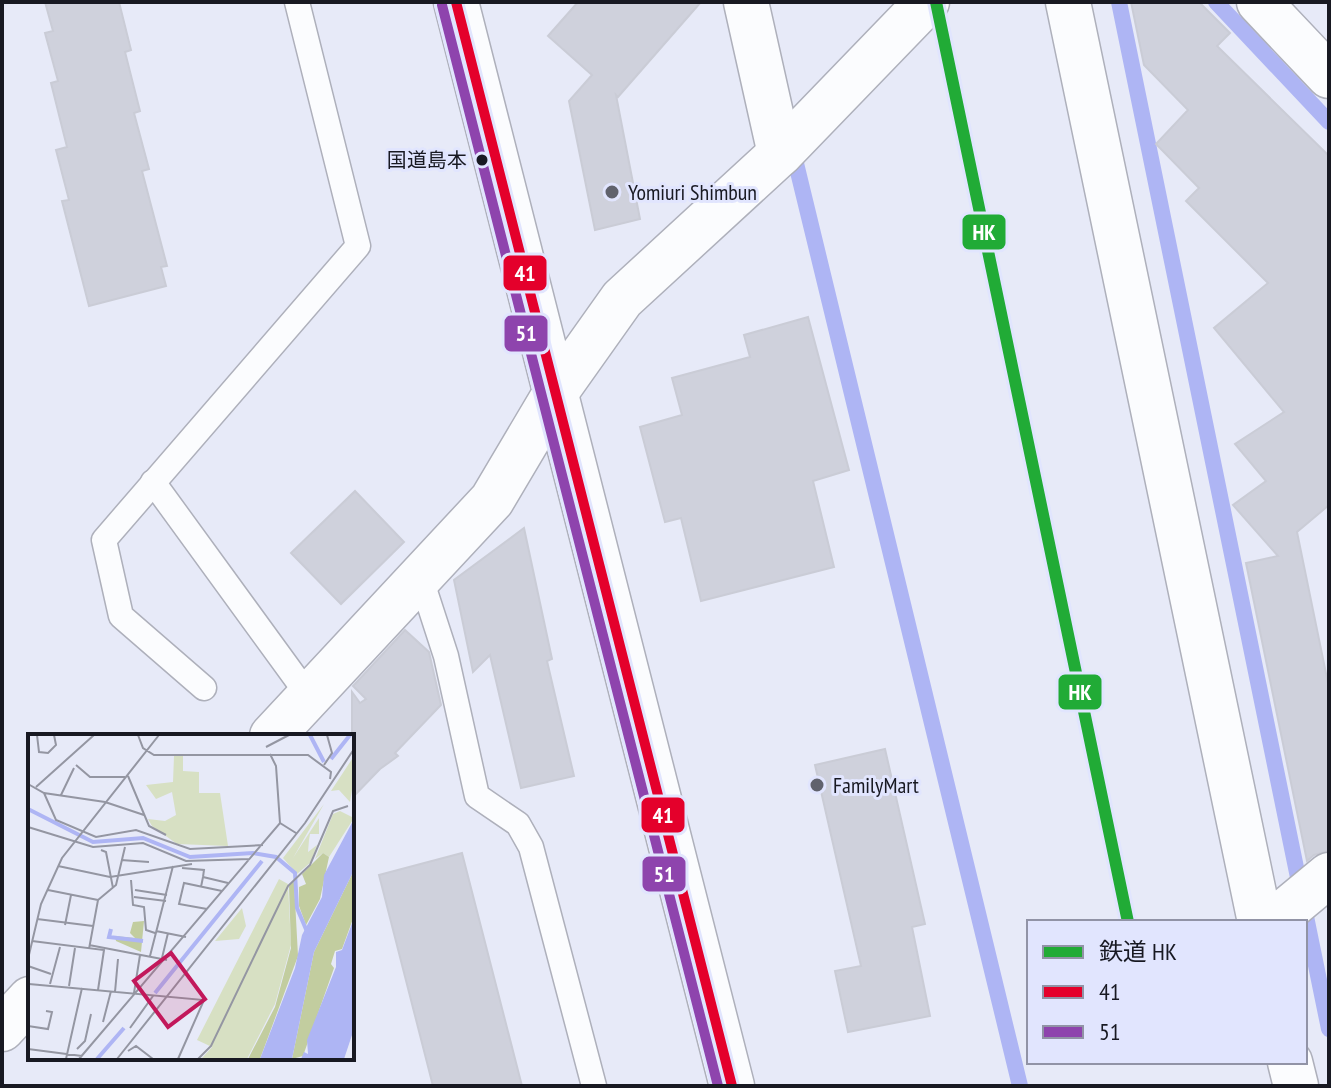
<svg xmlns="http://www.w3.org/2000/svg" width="1331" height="1088" viewBox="0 0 1331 1088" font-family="'PT Sans Narrow','Noto Sans JP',sans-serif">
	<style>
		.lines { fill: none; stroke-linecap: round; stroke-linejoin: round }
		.stream { stroke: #aeb5f4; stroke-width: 16 }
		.building { fill: #cfd1dc; stroke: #caccd6; stroke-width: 2 }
		.lane-casing { stroke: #aeb0bb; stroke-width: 27 }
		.street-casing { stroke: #aeb0bb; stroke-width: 47 }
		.highway-casing { stroke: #aeb0bb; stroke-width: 47 }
		.lane { stroke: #fbfcfe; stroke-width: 24 }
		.street { stroke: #fbfcfe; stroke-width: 44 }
		.highway { stroke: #fbfcfe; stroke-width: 44 }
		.bus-1-casing { stroke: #e1e5fe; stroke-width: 16 }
		.bus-2-casing { stroke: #e1e5fe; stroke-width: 16 }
		.bus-1 { stroke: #e4002b; stroke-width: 10 }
		.bus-2 { stroke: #8e44ad; stroke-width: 10 }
		.rail-1-casing { stroke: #e1e5fe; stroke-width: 18 }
		.rail-1 { stroke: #21ab36; stroke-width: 12 }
		.bus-dot { fill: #181922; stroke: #e1e5fe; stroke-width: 3 }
		.poi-dot { fill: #60626d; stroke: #e1e5fe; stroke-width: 3 }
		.labels { text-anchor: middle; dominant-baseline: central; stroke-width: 6; stroke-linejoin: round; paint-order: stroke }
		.bus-label { font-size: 20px; fill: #181922; stroke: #e1e5fe; text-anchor: end }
		.poi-label { font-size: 22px; fill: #181922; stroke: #e1e5fe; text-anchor: start }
		.inset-river { fill: none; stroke: #aeb5f4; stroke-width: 4 }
		.inset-road { fill: none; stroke: #9496a2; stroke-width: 2 }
		.view { fill: #c2185b; fill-opacity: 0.15; stroke: #c2185b; stroke-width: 4 }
		.inset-edge { fill: none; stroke: #181922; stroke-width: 4 }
		.line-badge { stroke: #e1e5fe; stroke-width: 3 }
		.badge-label { font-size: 22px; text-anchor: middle; font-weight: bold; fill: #fff }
	</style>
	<rect width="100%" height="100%" fill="#e7eaf8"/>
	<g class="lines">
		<g class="stream">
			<polyline points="1119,2 1329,1029"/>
			<polyline points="1216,2 1329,122"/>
			<polyline points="792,147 1020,1086"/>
		</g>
	</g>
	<g class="building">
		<polygon points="45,2 119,2 131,50 125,52 140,111 134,113 149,169 142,171 167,266 161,267 166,286 89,306 62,201 69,200 56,150 67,147 51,83 58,81 45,33 53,31"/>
		<polygon points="578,2 701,2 618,97 616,95 640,219 595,230 569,101 592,75 548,36"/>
		<polygon points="1131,2 1199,2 1230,33 1217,46 1329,156 1329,505 1297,532 1329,688 1329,851 1314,855 1307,861 1246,563 1278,556 1233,505 1266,481 1235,444 1284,412 1214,328 1268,283 1186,201 1199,188 1156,144 1188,110 1144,65"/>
		<polygon points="808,317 849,470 813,481 834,567 701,601 681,518 665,522 640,427 682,415 672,378 750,357 744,335"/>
		<polygon points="355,491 404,542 341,604 291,553"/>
		<polygon points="524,528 552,659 547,661 574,776 521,788 490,655 473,672 454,580"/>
		<polygon points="405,630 429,652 441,705 395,753 398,756 380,769 352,798 352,692 360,703 366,699 353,686"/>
		<polygon points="885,749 925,924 912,927 930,1016 848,1032 835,971 861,966 815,765"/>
		<polygon points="462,853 522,1086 433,1086 379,875"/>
	</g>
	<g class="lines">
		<defs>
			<g id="lane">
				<polyline points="153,482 308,695"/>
				<polyline points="421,579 446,656 477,796 518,824 531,847 594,1086"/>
				<polyline points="204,688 121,616 104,540 358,246 297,2"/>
			</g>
			<g id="street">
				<polyline points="746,2 780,154"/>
				<polyline points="1068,2 1260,922"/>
				<polyline points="1259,2 1329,76"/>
				<polyline points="272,736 492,500 556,392 622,299 783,151 927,2"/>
				<polyline points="1272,922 1329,875"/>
				<polyline points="2,1029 30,999"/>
				<polyline points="1290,1062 1296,1086"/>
			</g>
			<polyline id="highway" points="456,2 732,1086"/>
		</defs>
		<use href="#lane" class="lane-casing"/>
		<use href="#street" class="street-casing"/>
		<use href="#highway" class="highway-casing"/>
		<use href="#lane" class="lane"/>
		<use href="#street" class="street"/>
		<use href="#highway" class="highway"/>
		<defs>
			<polyline id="bus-1" points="456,2 732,1086"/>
			<polyline id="bus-2" points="442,5 718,1086"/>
		</defs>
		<use href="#bus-1" class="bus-1-casing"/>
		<use href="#bus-2" class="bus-2-casing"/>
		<use href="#bus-1" class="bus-1"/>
		<use href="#bus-2" class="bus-2"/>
		<defs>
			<polyline id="rail-1" points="936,2 1128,922"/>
		</defs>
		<use href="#rail-1" class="rail-1-casing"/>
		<use href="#rail-1" class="rail-1"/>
	</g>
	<circle class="bus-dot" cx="482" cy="160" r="7"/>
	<g class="poi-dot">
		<circle cx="612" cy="192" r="8"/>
		<circle cx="817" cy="785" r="8"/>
	</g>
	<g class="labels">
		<g class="bus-label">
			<text x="467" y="160">国道島本</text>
		</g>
		<g class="poi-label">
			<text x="628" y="192">Yomiuri Shimbun</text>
			<text x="833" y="785">FamilyMart</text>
		</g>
	</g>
	<g transform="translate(28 734)">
		<rect width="326" height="326" fill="#e7eaf8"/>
		<path d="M 146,22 L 155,22 L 155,37 L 171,38 L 171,59 L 192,59 L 200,112 L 149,110 L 124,92 L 120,85 L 137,87 L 148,81 L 144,58 L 128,65 L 118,51 L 145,48 ZM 326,22 L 326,44 L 322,68 L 311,56 L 303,57 ZM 296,70 L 265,124 L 291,84 L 291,100 L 282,100 L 281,106 L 280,118 L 289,111 L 283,128 L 269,140 L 255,124 ZM 312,77 L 326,84 L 301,123 L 295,119 L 287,125 L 305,80 ZM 251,145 L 260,150 L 263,211 L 247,270 L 219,325 L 174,324 L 184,313 L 169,306 ZM 214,174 L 218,192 L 211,205 L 187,207 Z" fill="#d7e0c3"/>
		<path d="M 295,119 L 301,123 L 292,165 L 278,191 L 271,172 L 271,153 L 278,150 L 274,140 ZM 326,136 L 326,182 L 314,215 L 307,217 L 303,230 L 306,234 L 275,322 L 264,325 L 286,218 ZM 266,147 L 270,222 L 232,325 L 220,325 L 247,273 L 263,214 L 261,152 ZM 116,187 L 113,218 L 88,207 L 87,202 L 107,204 L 102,199 L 105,188 Z" fill="#c2cd9f"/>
		<path d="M 326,85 L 326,136 L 286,218 L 264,325 L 232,325 L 267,234 L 274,201 L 294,163 L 296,141 ZM 326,184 L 326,295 L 316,325 L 273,325 L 276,318 L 280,320 L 279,306 L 308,233 L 308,218 L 314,216 Z" fill="#aeb5f4"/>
		<path class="inset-river" d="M 282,1 L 296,28M 303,25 L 322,1M 0,75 L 65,108 L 115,104 L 162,123 L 225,119 L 248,123 L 267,139 L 269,174 L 280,200M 83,195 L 81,203 L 115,207M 127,259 L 234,127M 69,325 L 96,294"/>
		<path class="inset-road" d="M 9,1 L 11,18 L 20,19 L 28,11 L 26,1M 110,1 L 115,14 L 126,21 L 280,21 L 303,38 L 302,45M 238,13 L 261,1M 242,20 L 248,32 L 252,89M 48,31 L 62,43 L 97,43M 296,31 L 304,19 L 299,1M 100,42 L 121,92 L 138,101M 0,50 L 16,59 L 77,68M 8,53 L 66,1M 16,59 L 28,86 L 68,103 L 108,96 L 162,115 L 235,111M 33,61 L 46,34M 77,68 L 116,81M 0,93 L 65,113 L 115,109 L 158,127 L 222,125M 73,116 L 78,118 L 85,154M 93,126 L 121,128M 30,132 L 82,143 L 164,130M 154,134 L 176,136 L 175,143M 103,146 L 105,171 L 116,173 L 118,196 L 127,199M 173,153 L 175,143 L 200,149M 20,156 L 70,166M 107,156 L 139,161M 106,163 L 138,167M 179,175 L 151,170 L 156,149 L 194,157M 9,185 L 65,192M 37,191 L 43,161M 128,197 L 158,203M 4,207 L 76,216 L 70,256M 61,211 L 139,226M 61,215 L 70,166 L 88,151 L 97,113M 122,222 L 145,132M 134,224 L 140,199M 0,225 L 13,170 L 34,124 L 131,1M 0,232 L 23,240M 1,250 L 176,266 L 150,325M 22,250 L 32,213M 41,252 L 47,214M 87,258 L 90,225M 106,259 L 112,221M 75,288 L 83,257M 0,292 L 20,295 L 24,278 L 18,277M 102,294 L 125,262M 0,315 L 54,322M 49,315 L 57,307 L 63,280M 100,317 L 108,312 L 125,325M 38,325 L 54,254M 51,325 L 252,89 L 268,99M 89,325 L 277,89 L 326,15M 170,325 L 183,312 L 260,152 L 282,131 L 305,77 L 320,72"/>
		<path class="view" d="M 143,219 L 177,265 L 140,293 L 106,247 Z"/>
		<rect width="326" height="326" class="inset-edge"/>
	</g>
	<g class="line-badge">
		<rect x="961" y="213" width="46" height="38" rx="8" fill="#21ab36"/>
		<rect x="502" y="254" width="46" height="38" rx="8" fill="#e4002b"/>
		<rect x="503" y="314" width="46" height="39" rx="8" fill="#8e44ad"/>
		<rect x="1057" y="673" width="46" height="38" rx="8" fill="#21ab36"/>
		<rect x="640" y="796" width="46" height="38" rx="8" fill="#e4002b"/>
		<rect x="641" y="855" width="46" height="38" rx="8" fill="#8e44ad"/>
	</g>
	<g class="badge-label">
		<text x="984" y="240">HK</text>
		<text x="525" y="281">41</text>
		<text x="526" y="341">51</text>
		<text x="1080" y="700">HK</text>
		<text x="663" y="823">41</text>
		<text x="664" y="882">51</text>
	</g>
	<rect width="1331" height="1088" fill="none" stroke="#181922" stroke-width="8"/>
	<rect x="1027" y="920" width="280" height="144" fill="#e1e5fe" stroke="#9193a6" stroke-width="2"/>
	<rect x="1043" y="946" width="40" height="12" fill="#21ab36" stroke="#9193a6" stroke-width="2"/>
	<text x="1099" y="960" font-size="24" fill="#181922">鉄道 HK</text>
	<rect x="1043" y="986" width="40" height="12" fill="#e4002b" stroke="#9193a6" stroke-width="2"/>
	<text x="1099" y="1000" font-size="24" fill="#181922">41</text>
	<rect x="1043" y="1026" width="40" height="12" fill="#8e44ad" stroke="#9193a6" stroke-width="2"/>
	<text x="1099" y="1040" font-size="24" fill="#181922">51</text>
</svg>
